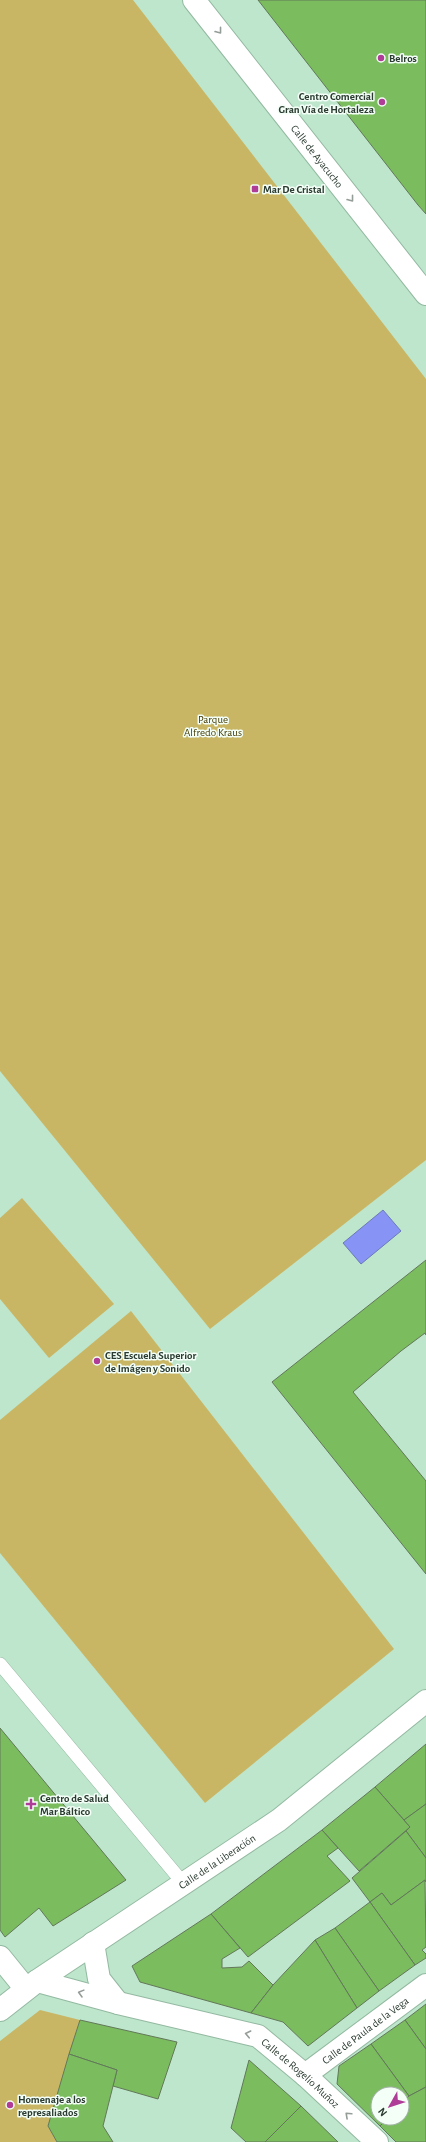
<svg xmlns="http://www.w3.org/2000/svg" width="426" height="2142" viewBox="0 0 426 2142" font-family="'Alegreya Sans',sans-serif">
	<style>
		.green { fill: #c9b665 }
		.water { fill: #8793f5; stroke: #6b79ba }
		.building { fill: #7bbc5f; stroke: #627859 }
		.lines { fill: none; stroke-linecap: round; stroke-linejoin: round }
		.lane-casing { stroke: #93b9a1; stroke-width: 14 }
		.street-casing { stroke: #93b9a1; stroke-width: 24 }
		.secondary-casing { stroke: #93b9a1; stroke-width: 24 }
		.lane { stroke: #fff; stroke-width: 13 }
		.street { stroke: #fff; stroke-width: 22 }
		.secondary { stroke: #fff; stroke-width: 22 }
		.oneway { stroke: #959d98 }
		.poi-dot { fill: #af3d98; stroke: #f3fff7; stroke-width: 1.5 }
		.labels { text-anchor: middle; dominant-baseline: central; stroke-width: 3; stroke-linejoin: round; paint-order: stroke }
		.poi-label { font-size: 11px; font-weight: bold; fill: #2b3b31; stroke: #f3fff7; text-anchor: start }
		.street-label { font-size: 11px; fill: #2b3b31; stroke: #f3fff7 }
		.park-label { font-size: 11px; fill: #433802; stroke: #f3fff7 }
	</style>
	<rect width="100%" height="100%" fill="#bee6cc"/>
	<g class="green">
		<polygon points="0,0 133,0 426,379 426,1160 210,1329 0,1071"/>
		<polygon points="22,1198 114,1304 49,1358 0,1299 0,1218"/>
		<polygon points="131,1311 394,1649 205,1803 0,1553 0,1420"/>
		<polygon points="40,2010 80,2020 48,2126 57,2142 0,2142 0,2041"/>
	</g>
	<polygon class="water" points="383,1210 401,1231 361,1264 343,1243"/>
	<g class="building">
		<polygon points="258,0 426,0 426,214 418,205"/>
		<polygon points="426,1260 426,1335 425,1333 401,1351 353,1392 426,1481 426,1574 272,1382"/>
		<polygon points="0,1728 126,1880 53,1926 39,1908 5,1937 0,1930"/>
		<polygon points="426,1744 426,1804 404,1820 375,1787"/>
		<polygon points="375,1787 410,1827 359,1871 322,1830"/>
		<polygon points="426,1804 426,1858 406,1831 410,1827 404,1820"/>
		<polygon points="322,1830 338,1848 327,1856 350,1881 248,1957 211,1914"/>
		<polygon points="406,1831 426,1858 426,1882 425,1880 391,1905 382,1893 370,1902 352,1878"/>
		<polygon points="425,1880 426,1947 422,1950 426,1954 426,1958 415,1965 370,1902 382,1893 391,1905"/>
		<polygon points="370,1902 415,1965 379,1991 335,1928"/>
		<polygon points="211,1914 240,1948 222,1959 222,1968 242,1967 249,1961 273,1985 251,2013 140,1982 132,1966"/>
		<polygon points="335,1928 379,1991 357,2008 315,1940"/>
		<polygon points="315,1940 357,2008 308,2046 283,2022 251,2013 273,1985"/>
		<polygon points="426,2004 426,2049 405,2020"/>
		<polygon points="80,2020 177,2042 158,2099 113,2086 117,2070 69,2054"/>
		<polygon points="405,2020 426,2049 426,2087 409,2096 371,2044"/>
		<polygon points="371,2044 409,2096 402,2103 402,2094 378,2094 378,2118 388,2118 380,2126 337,2084 339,2066"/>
		<polygon points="69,2054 117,2070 103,2126 113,2142 57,2142 48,2126"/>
		<polygon points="249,2060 301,2106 265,2142 246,2142 231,2128"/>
		<polygon points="426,2087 426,2142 396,2142 380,2126 388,2118 402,2118 402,2103 409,2096"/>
		<polygon points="301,2106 338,2142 265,2142"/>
	</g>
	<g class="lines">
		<defs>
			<polyline id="lane" points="0,1664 184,1884"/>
			<g id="street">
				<polyline points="93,1943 99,1979 118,2003"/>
				<polyline points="0,1957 26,1989"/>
				<path id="s1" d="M 37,1981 L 118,2003 L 258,2036 L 305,2075 L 377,2142"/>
				<path id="s2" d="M 0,2010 L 37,1981 L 279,1820 L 426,1701"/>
				<path id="s3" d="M 305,2075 L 426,1985"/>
			</g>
			<g id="secondary">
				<path id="s4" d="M 194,0 L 426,294"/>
			</g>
		</defs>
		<use href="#lane" class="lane-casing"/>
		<use href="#street" class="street-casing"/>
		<use href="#secondary" class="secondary-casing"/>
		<use href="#lane" class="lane"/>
		<use href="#street" class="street"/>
		<use href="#secondary" class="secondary"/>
	</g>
	<defs><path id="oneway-chevron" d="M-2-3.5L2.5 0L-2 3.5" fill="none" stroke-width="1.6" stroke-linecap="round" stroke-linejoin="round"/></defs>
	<g class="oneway">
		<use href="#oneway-chevron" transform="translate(219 31) rotate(52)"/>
		<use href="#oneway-chevron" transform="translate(351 199) rotate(52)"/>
		<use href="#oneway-chevron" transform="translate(81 1993) rotate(-165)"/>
		<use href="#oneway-chevron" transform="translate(248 2034) rotate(-167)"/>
		<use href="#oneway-chevron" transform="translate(348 2115) rotate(-137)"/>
	</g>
	<g class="poi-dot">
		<circle cx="381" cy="58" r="4"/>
		<circle cx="382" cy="102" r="4"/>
		<rect x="251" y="185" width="8" height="8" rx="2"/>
		<circle cx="97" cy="1361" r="4"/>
		<path d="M29 1798h4v4h4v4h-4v4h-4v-4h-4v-4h4z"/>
		<circle cx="10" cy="2105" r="4"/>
	</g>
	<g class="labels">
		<g class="poi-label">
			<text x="389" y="58">Belros</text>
			<text x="374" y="96" text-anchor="end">Centro Comercial<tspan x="374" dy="13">Gran Vía de Hortaleza</tspan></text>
			<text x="263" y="189">Mar De Cristal</text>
			<text x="105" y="1355">CES Escuela Superior<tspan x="105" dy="13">de Imágen y Sonido</tspan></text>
			<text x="40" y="1798">Centro de Salud<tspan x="40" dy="13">Mar Báltico</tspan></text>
			<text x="18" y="2099">Homenaje a los<tspan x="18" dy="13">represaliados</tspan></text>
		</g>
		<g class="street-label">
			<text stroke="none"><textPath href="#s4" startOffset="199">Calle de Ayacucho</textPath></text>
			<text stroke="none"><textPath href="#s2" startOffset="263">Calle de la Liberación</textPath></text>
			<text stroke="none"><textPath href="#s3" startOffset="75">Calle de Paula de la Vega</textPath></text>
			<text stroke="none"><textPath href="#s1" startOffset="284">Calle de Rogelio Muñoz</textPath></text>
		</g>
		<g class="park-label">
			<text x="213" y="719">Parque<tspan x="213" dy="13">Alfredo Kraus</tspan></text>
		</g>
	</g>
	<g transform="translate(390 2106) rotate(231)"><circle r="19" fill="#f3fff7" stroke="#a3b1a8"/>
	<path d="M0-3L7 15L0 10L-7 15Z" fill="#af3d98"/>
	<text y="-6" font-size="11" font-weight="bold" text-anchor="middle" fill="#2b3b31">N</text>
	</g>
</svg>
